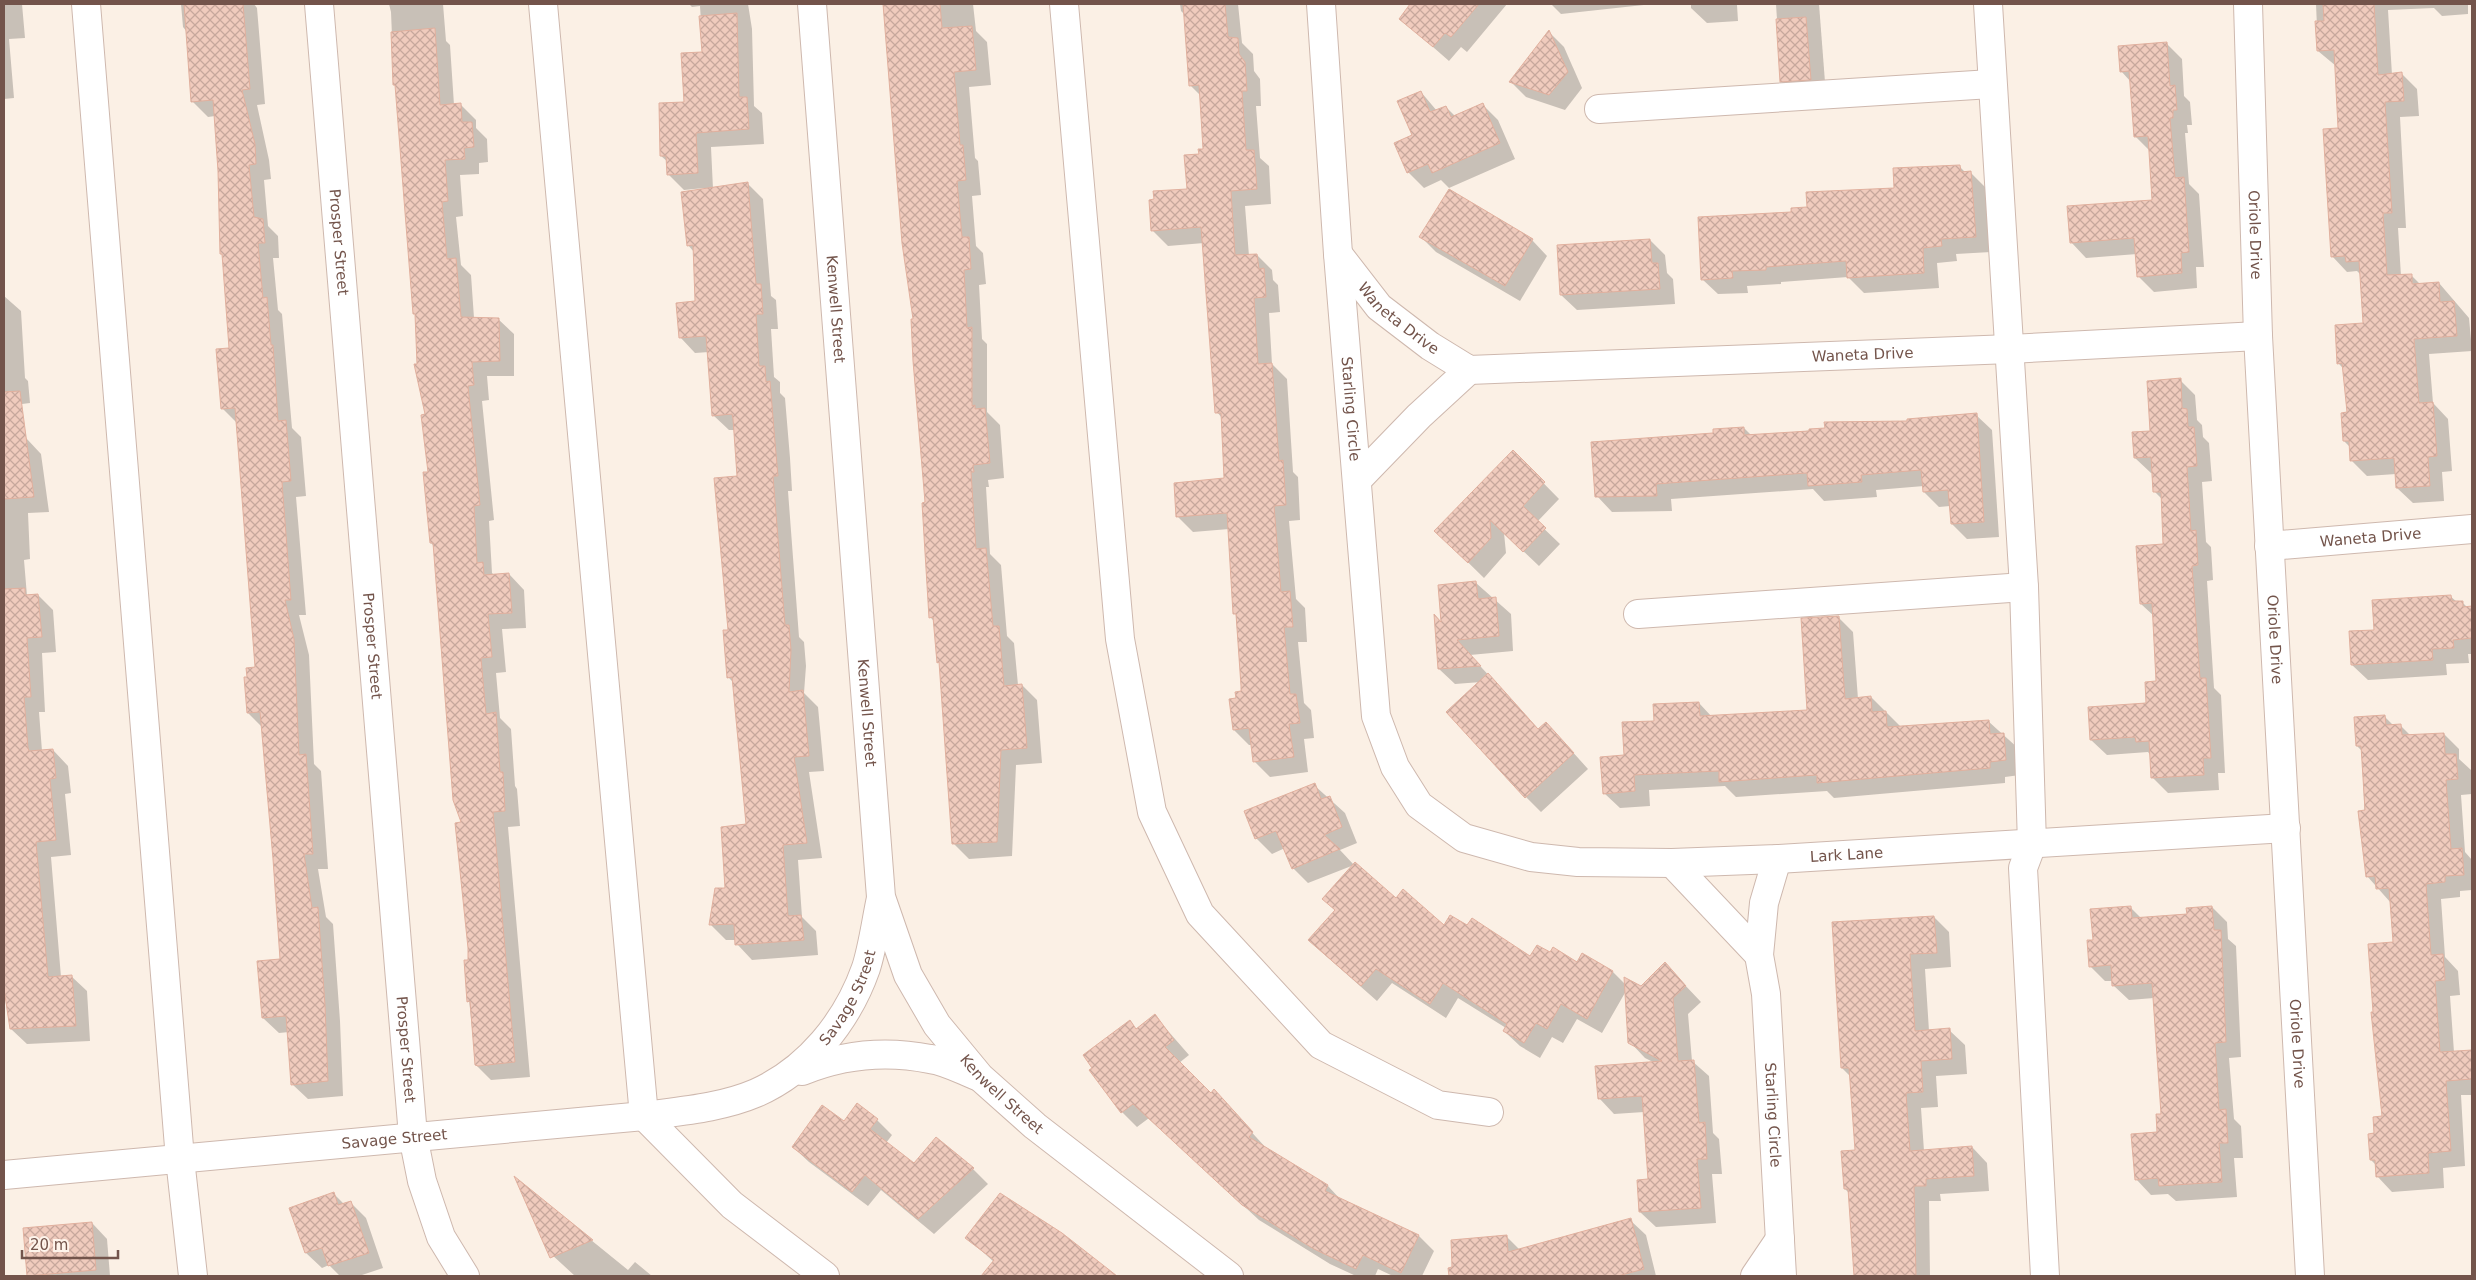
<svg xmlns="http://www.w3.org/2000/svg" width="2476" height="1280" viewBox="0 0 2476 1280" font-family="'DejaVu Sans',sans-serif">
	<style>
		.shadow { fill: #0003 }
		.building { fill: url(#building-cross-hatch); stroke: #e1b09e }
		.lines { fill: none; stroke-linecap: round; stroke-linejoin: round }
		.minor-casing { stroke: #ceb8ae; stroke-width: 30 }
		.minor { stroke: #fff; stroke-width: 28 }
		.labels { text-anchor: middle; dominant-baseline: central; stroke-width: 5; stroke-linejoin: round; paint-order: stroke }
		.street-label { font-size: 15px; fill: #73544b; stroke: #fef4eb }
	</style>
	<defs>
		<pattern id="building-cross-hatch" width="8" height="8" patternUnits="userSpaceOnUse" patternTransform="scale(1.25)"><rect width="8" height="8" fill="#f0cbbd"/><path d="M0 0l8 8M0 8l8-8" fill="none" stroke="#c7a79c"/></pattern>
	</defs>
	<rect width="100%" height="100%" fill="#fbf0e5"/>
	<g class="shadow">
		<polygon points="4,4 22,4 25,38 9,39 14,98 4,99"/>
		<polygon points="181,4 254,4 257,8 265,104 257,105 269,160 271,179 264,180 268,226 278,236 279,258 273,258 278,310 282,314 292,428 301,437 306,496 296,497 306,615 299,615 309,655 314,764 321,771 328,869 318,869 326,917 333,924 340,1021 343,1096 308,1099 292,1084 289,1032 279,1033 263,1018 282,960 263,728 248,713 257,668 238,424 222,408 231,349 224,256 221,254 220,171 215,116 208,117 192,101 187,32 183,27"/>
		<polygon points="389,4 443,4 446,41 450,45 454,105 460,104 476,120 476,128 487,139 488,162 479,163 479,174 460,175 463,216 456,217 461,265 471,275 474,318 498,319 514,334 514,376 487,376 489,400 482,401 494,520 489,521 492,573 494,575 509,574 524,590 526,628 502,629 506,672 496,673 500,718 511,729 515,786 517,789 520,826 508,827 530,1077 491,1080 476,1065 465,962 469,961 463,824 434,546 431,543 426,415 419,365 417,316 414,313 397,87 394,85 391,12"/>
		<polygon points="689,4 748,4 752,29 754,106 762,113 764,144 711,147 713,189 748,184 763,199 771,296 776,300 778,329 771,329 774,377 780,382 780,393 785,398 790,458 792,491 788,491 799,637 804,642 806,666 804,693 818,707 824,771 809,772 822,858 798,860 802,917 816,931 818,955 752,960 737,944 736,940 726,940 711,925 716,890 727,889 748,825 734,683 728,677 738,477 735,430 729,430 713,415 709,352 695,353 680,337 697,302 694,252 688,245 704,188 684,190 668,174 668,162 661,156 685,103 703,53 700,6 692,7"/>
		<polygon points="883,4 973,4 976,31 987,42 991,85 969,87 975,158 978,161 981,195 972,196 976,246 983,253 986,284 979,285 982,339 987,344 987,412 1000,425 1004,478 988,480 989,487 986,487 990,554 1001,565 1007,636 1014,643 1018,685 1022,685 1037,700 1042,763 1016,765 1012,856 969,859 953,843 941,665 938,662 935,622 930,617 926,504 914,320"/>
		<polygon points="1180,4 1238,4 1242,43 1253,54 1254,71 1260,79 1261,106 1256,106 1260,158 1269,166 1271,204 1245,206 1249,256 1257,255 1272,270 1273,280 1278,285 1280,312 1269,313 1272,364 1287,379 1293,472 1298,477 1300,520 1289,521 1296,599 1305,608 1307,642 1298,642 1304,703 1311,710 1314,738 1304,739 1308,772 1270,777 1254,761 1252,745 1249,745 1234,730 1238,699 1242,692 1229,529 1193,532 1177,516 1225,479 1222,418 1217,412 1204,243 1168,246 1152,230 1188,190 1200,155 1205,150 1201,96 1190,85 1185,15 1181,11"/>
		<polygon points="1413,4 1507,4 1467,52 1461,47 1449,61 1401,19"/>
		<polygon points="1551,4 1653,4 1561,14"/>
		<polygon points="1691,4 1754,4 1737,5 1738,21 1707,23 1691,8"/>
		<polygon points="1776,4 1819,4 1826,95 1796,97 1781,81"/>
		<polygon points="2316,4 2468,4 2468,14 2442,16 2434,8 2388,10 2392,75 2402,74 2417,89 2419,116 2400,117 2406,228 2398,228 2401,276 2411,275 2421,285 2439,283 2469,318 2472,351 2429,354 2433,403 2448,419 2452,471 2442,472 2444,501 2413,503 2397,488 2396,474 2367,476 2352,461 2350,447 2344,441 2348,413 2344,369 2338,363 2365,324 2361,275 2357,271 2347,272 2332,256 2340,129 2336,66 2318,51"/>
		<polygon points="1549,32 1564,47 1582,88 1565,110 1526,97 1511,82"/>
		<polygon points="2167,44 2182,59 2184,96 2190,102 2192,125 2187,125 2188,133 2185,133 2189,184 2199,194 2204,267 2196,267 2197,288 2154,292 2138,276 2137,254 2086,258 2071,242 2153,201 2150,151 2135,136 2131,82 2121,71"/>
		<polygon points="1421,92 1437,111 1446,107 1456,117 1483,105 1498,120 1515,159 1449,188 1441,180 1424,188 1408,172"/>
		<polygon points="1960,167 1966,173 1971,173 1986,188 1991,252 1956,254 1957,261 1937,263 1939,288 1864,293 1848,277 1781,282 1781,284 1747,286 1748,293 1718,294 1702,279 1792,214 1895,189"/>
		<polygon points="1449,190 1532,240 1547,256 1520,301 1436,252 1421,237"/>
		<polygon points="1650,240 1665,255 1667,273 1673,279 1675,304 1577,310 1561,295"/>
		<polygon points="4,296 21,311 25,378 28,381 30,403 14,405 26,438 41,454 49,512 28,513 30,559 24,560 27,596 38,595 53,610 56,652 42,653 45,712 39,712 42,751 53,750 68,766 71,793 65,794 71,855 51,857 61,977 71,976 87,991 90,1041 27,1044 11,1029 4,977"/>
		<polygon points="2180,380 2195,395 2197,420 2202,425 2203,437 2209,443 2212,481 2202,482 2206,542 2211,547 2213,580 2207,581 2214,688 2221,695 2225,773 2218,773 2219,790 2168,793 2152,777 2151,756 2148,752 2107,755 2091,740 2148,704 2158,682 2154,616 2141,604 2165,546 2162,499 2155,492 2153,473 2151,473 2135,458"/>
		<polygon points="1976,415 1992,430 1999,537 1967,539 1952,524 1950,506 1939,507 1924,492 1924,486 1876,490 1877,497 1824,501 1813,489 1671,499 1672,511 1612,512 1597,496 1715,434 1744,428 1752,436"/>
		<polygon points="1513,452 1559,499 1537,522 1560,544 1539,566 1504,533 1506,553 1484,578 1436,531"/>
		<polygon points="1476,583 1511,614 1513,651 1470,655 1539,730 1561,739 1588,769 1541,812 1526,797 1481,682 1455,684 1439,669 1443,625"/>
		<polygon points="2450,596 2457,602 2462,602 2468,608 2472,608 2472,654 2468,654 2469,663 2446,664 2447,675 2368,680 2352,665"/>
		<polygon points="1838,617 1853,632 1858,699 1871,697 1901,727 1988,721 2019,749 2020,775 2005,777 2005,783 1834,798 1827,791 1736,797 1725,786 1649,790 1650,806 1620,808 1604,793 1626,756 1655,722 1699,703 1712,717 1809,711"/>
		<polygon points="2384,716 2393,725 2400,725 2411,736 2444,734 2459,749 2459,759 2471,770 2472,794 2461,795 2465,852 2472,860 2472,890 2460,891 2460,897 2441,899 2445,957 2458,971 2460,995 2450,996 2454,1052 2472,1051 2472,1095 2461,1095 2465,1166 2443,1168 2444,1188 2392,1192 2377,1176 2376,1165 2371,1160 2376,1134 2383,1117 2374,1013 2394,943 2391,903 2367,876 2362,751 2357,746"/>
		<polygon points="1314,785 1345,813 1357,843 1340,850 1354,865 1308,883 1293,868 1285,848 1272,854 1256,838"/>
		<polygon points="1324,899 1396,899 1444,927 1468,927 1531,958 1577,964 1582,955 1613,972 1626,985 1641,988 1665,964 1701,1002 1688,1014 1692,1061 1709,1076 1713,1133 1719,1139 1722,1174 1712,1174 1716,1223 1656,1227 1640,1212 1649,1181 1644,1112 1614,1114 1599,1098 1655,1063 1645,1058 1630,1042 1626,991 1602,1033 1577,1019 1563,1043 1552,1037 1540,1058 1520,1046 1504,1031 1506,1028 1458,998 1446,1018 1392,983 1377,1001 1325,955 1336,911"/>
		<polygon points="2212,907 2227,922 2228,939 2236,946 2241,1057 2229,1058 2234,1119 2241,1126 2243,1158 2234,1158 2237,1197 2176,1201 2168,1194 2151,1195 2136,1179 2158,1133 2162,1115 2154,998 2129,1000 2113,985 2113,981 2105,981 2090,966 2094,941 2131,908 2142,919 2188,915"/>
		<polygon points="1934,917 1949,932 1951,967 1925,969 1929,1031 1949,1030 1965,1045 1967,1074 1936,1076 1938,1107 1921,1108 1924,1151 1972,1147 1987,1163 1989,1191 1940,1194 1941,1201 1929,1201 1930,1276 1852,1276 1855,1276 1849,1193 1845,1189 1856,1151 1851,1077 1842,1068 1834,923"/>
		<polygon points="1155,1016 1189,1055 1179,1063 1211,1094 1214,1091 1267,1149 1328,1186 1341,1200 1419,1236 1434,1251 1422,1276 1393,1276 1378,1269 1375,1276 1356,1276 1330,1264 1259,1220 1149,1118 1137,1127 1122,1112 1130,1022 1137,1030"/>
		<polygon points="877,1120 892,1135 886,1143 914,1165 973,1169 988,1184 934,1234 881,1190 868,1206 809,1162 793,1147 844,1123"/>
		<polygon points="517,1180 628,1270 635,1262 652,1276 575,1276 550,1253"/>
		<polygon points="334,1194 344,1204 350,1202 366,1218 383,1268 359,1276 340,1276 329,1265 322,1268 306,1253 290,1209"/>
		<polygon points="1630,1220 1646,1235 1656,1276 1457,1276 1454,1273 1507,1237 1520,1250"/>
		<polygon points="92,1223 107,1239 110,1276 28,1276"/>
		<polygon points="1062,1234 1114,1276 983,1276 994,1262 966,1237"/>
	</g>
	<g class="building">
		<polygon points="184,4 243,4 250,89 242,90 255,144 256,164 249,165 254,217 263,219 265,243 258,243 263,298 267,297 271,345 273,345 278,421 286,420 291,481 282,482 291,600 285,600 294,639 299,755 306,754 313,854 304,854 312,908 318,907 325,1005 328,1081 291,1085 286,1016 262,1018 257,961 280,959 273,859 260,712 247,713 244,677 247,677 246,668 255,667 235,408 221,409 216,349 229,348 222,254 220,254 218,171 213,100 191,102"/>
		<polygon points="883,4 940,4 942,28 972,26 976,70 954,72 960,145 963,145 966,180 957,181 962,237 969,237 971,269 964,270 967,328 972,327 972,406 975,405 975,409 985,408 990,463 973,465 974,472 971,472 976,549 986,548 993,626 999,626 1004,686 1022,684 1027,748 1001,750 997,842 952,844 939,662 937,663 933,617 929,618 922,503 925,502 913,361 911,319 913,319 902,243"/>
		<polygon points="1183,4 1225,4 1228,37 1238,38 1239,54 1245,62 1247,91 1242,91 1246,150 1254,150 1257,189 1231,191 1235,255 1257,254 1259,269 1264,268 1266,297 1254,298 1258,364 1272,363 1279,461 1283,460 1286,505 1274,506 1281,592 1290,591 1293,627 1284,627 1290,694 1296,694 1300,723 1289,724 1294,757 1253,762 1249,728 1233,730 1229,699 1236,698 1235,692 1241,691 1241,686 1236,614 1233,614 1227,513 1176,517 1174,483 1224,478 1221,413 1215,413 1201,227 1151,231 1149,200 1154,199 1153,191 1187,189 1184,155 1199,154 1198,149 1203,149 1199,85 1189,86"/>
		<polygon points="1410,4 1479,4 1451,37 1445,33 1433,47 1399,19"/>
		<polygon points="2323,4 2374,4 2378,75 2402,72 2404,101 2385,102 2392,213 2383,213 2387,275 2412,274 2412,284 2439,282 2440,302 2454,301 2457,336 2414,339 2419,403 2433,402 2437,456 2428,457 2430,486 2396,488 2394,458 2350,461 2349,441 2343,441 2341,413 2347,412 2342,363 2337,364 2335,325 2363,323 2359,261 2346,262 2345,256 2331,257 2323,129 2338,128 2334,50 2317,51 2315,21 2324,21"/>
		<polygon points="737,13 739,97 747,97 749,129 696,133 698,173 667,175 666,156 660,156 659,103 684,102 681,53 702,52 699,16"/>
		<polygon points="1806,17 1811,80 1780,82 1776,19"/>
		<polygon points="435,28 440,105 461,103 462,122 472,122 474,147 464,148 465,159 445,160 448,201 442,202 447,259 456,258 461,317 499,318 500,361 472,362 474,385 468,386 480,505 474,506 477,563 483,562 484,575 509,573 512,613 488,614 492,657 481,658 486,714 496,712 500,772 503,772 505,811 493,812 515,1062 478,1066 475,1065 470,1001 467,1002 464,960 468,960 468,948 455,823 461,822 453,800 433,543 430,543 423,472 428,472 421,415 425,414 414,364 417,364 415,314 413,314 395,85 393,85 391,32"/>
		<polygon points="1549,30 1568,72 1549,95 1509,82"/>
		<polygon points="2167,42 2170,86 2175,85 2177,110 2173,110 2173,118 2170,118 2175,178 2184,177 2189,252 2181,253 2182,273 2137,277 2134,238 2070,243 2067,206 2152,200 2148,136 2134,137 2129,71 2120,72 2118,46"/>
		<polygon points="1421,91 1430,112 1446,106 1451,117 1483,103 1500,143 1432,173 1428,164 1407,173 1394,143 1412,135 1397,101"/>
		<polygon points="1960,165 1961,172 1971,171 1976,237 1941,239 1942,246 1923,248 1924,273 1847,278 1846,261 1766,267 1766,270 1732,271 1733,278 1701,280 1698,217 1791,212 1791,208 1807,207 1806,192 1894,188 1893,168"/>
		<polygon points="748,182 756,284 761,284 763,314 756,314 759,366 765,366 766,382 770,381 775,442 778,476 773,476 785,625 789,625 791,650 789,692 803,690 809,756 794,757 807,843 783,845 788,916 801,915 804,940 735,945 734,924 709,925 715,888 725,888 721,827 746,824 732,677 727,678 723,630 728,630 714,478 737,476 733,419 732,414 712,416 706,336 679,338 676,303 695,301 693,245 687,246 681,192"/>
		<polygon points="1449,189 1533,239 1505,286 1419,237"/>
		<polygon points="1650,239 1652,263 1658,263 1660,289 1560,295 1557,245"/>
		<polygon points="2181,378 2182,408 2187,409 2188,427 2194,427 2197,466 2187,467 2191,531 2196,530 2198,565 2192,566 2200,678 2206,678 2211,758 2203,758 2204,775 2151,778 2149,741 2136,742 2135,737 2090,740 2088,707 2146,703 2145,682 2156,681 2152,603 2140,604 2136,546 2163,544 2161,492 2153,492 2151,457 2134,458 2132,432 2150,431 2147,381"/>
		<polygon points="20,391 34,497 4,499 4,392"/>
		<polygon points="1977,413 1984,522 1951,524 1948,490 1923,492 1921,470 1861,475 1862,482 1808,486 1807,473 1656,484 1657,496 1595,497 1591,442 1713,433 1713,429 1744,427 1744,435 1809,431 1809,429 1825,428 1824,422 1907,421 1907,419"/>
		<polygon points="1513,450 1545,482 1523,506 1546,528 1523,552 1490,520 1491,538 1468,563 1434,531"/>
		<polygon points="1476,581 1478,599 1496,597 1499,636 1457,640 1481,666 1438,669 1434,614 1441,622 1438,585"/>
		<polygon points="25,588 25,595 38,594 42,637 27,638 31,697 24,697 28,748 29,751 53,749 56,778 50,779 56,840 36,842 48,977 72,975 76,1026 10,1029 4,989 4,589"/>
		<polygon points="2451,595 2452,601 2463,601 2463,607 2472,606 2472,638 2453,640 2454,648 2432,649 2433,660 2351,665 2349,631 2374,630 2372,600"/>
		<polygon points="1839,616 1845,699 1871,696 1872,712 1886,711 1887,727 1989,720 1990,734 2004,733 2006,760 1990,762 1990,768 1817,783 1817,775 1719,782 1719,771 1634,775 1635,791 1603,794 1600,757 1624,755 1622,722 1654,721 1653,704 1699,702 1700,716 1807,710 1801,618"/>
		<polygon points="1488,673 1538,729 1546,722 1574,753 1525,798 1446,712"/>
		<polygon points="2385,715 2386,725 2401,724 2402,735 2444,733 2445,754 2456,754 2458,779 2446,780 2451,849 2462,848 2464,875 2445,876 2445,882 2426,884 2431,955 2443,954 2445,980 2435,981 2440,1052 2472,1050 2472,1079 2446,1081 2451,1151 2428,1153 2429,1173 2376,1177 2375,1160 2370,1160 2368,1134 2374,1133 2373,1117 2382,1116 2371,1012 2373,1012 2368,944 2393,942 2389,888 2376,889 2375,876 2366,877 2358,811 2365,810 2361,746 2356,746 2354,717"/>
		<polygon points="1315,783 1321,799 1330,796 1342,827 1324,835 1340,849 1292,869 1276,831 1255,839 1244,811"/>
		<polygon points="1355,862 1396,898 1403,889 1444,925 1450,915 1467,925 1472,918 1530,956 1537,945 1550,952 1553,947 1577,962 1582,953 1613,971 1587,1019 1561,1004 1547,1029 1536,1023 1524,1043 1503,1031 1507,1024 1443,983 1430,1004 1376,969 1361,986 1308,940 1335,910 1322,899"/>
		<polygon points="2131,906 2132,918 2187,914 2186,908 2212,906 2214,930 2221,930 2226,1042 2215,1043 2219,1110 2226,1109 2228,1143 2219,1143 2222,1182 2159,1186 2158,1178 2135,1180 2131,1134 2157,1132 2156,1114 2161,1114 2152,983 2112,986 2111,965 2089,967 2087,940 2093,940 2090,909"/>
		<polygon points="1934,916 1937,953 1910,954 1915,1031 1950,1028 1952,1059 1921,1061 1923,1092 1906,1093 1910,1151 1972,1146 1974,1176 1926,1179 1926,1186 1914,1186 1916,1276 1854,1276 1848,1189 1844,1189 1841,1151 1855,1150 1849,1068 1841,1068 1832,922"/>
		<polygon points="1665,962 1686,986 1673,998 1678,1061 1694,1060 1699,1123 1705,1122 1707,1159 1697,1159 1701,1208 1639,1212 1637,1180 1648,1179 1642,1096 1598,1099 1595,1066 1662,1061 1628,1043 1624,977 1641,986"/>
		<polygon points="1155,1014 1174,1040 1165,1047 1211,1093 1214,1089 1253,1132 1249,1137 1328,1185 1325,1191 1419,1235 1401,1273 1363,1255 1356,1269 1314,1249 1242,1205 1133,1104 1121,1113 1089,1070 1092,1068 1083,1055 1130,1020 1136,1029"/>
		<polygon points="857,1103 878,1119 870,1129 914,1163 936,1137 974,1168 918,1219 865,1175 852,1192 792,1147 822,1105 844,1121"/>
		<polygon points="514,1176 593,1240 550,1258"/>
		<polygon points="334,1192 338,1205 351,1201 369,1253 328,1266 322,1248 305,1253 289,1208"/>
		<polygon points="1000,1193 1062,1233 1117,1276 981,1276 994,1260 965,1238"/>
		<polygon points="1631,1218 1644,1269 1618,1276 1449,1276 1448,1268 1452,1267 1451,1240 1507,1235 1508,1252"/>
		<polygon points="92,1222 96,1270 27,1276 23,1228"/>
	</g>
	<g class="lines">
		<defs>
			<g id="minor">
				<polyline points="86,4 180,1159 193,1276"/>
				<path id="s1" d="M 319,4 L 413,1136 L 422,1181 L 441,1237 L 465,1276"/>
				<polyline points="543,4 644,1116 732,1205 825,1276"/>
				<path id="s2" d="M 812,4 L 881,897 L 908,975 L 937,1025 L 980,1077 L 1035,1126 L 1229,1276"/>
				<polyline points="1064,4 1120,639 1152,812 1200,914 1321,1045 1438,1105 1489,1112"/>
				<path id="s3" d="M 1321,4 L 1338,254 L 1376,716 L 1395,767 L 1419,805 L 1464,838 L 1531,857 L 1578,862 L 1672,863 L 1777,859 L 2286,828"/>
				<polyline points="1988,4 2024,587 2032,844 2023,868 2045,1276"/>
				<path id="s4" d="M 2248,4 L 2258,336 L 2310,1276"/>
				<polyline points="1599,109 1991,84"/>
				<path id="s5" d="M 1338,254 L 1379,307 L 1430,346 L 1469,370 L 2010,349 L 2258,336"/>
				<polyline points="1358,479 1419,416 1469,370"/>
				<path id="s6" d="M 2269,546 L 2472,529"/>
				<polyline points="1638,614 2024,587"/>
				<path id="s7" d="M 1777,859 L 1764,903 L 1759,955 L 1766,994 L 1782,1276"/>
				<polyline points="1672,863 1759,955"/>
				<path d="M 802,1071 C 844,1054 885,1050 930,1059 C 946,1061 962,1070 977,1076"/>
				<path id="s8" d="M 4,1175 L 644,1116 C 680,1111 721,1108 756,1093 C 808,1070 847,1022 866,968 C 873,946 876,921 881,898"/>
				<polyline points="1755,1276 1780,1239"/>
			</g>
		</defs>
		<use href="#minor" class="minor-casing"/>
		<use href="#minor" class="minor"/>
	</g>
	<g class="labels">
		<g class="street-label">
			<text stroke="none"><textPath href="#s4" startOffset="231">Oriole Drive</textPath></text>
			<text stroke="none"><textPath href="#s1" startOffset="239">Prosper Street</textPath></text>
			<text stroke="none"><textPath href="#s2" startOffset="306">Kenwell Street</textPath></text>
			<text stroke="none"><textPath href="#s5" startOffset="89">Waneta Drive</textPath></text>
			<text stroke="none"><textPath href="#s5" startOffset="571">Waneta Drive</textPath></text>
			<text stroke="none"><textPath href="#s3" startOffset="406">Starling Circle</textPath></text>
			<text stroke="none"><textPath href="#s6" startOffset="102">Waneta Drive</textPath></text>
			<text stroke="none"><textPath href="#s4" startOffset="636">Oriole Drive</textPath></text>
			<text stroke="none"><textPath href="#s1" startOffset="644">Prosper Street</textPath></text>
			<text stroke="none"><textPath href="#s2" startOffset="711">Kenwell Street</textPath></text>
			<text stroke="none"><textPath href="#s3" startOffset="1255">Lark Lane</textPath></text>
			<text stroke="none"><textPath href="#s8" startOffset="894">Savage Street</textPath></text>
			<text stroke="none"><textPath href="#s4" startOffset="1041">Oriole Drive</textPath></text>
			<text stroke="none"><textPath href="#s1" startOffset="1049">Prosper Street</textPath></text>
			<text stroke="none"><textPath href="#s2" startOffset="1131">Kenwell Street</textPath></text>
			<text stroke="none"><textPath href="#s7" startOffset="259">Starling Circle</textPath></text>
			<text stroke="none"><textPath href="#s8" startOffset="392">Savage Street</textPath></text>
		</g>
	</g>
	<rect width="2476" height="1280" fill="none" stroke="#73544b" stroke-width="10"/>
	<path d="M22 1250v8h96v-8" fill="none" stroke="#73544b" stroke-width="2.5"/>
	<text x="30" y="1250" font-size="15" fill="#73544b" stroke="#fef4eb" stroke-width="4" paint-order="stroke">20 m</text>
</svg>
